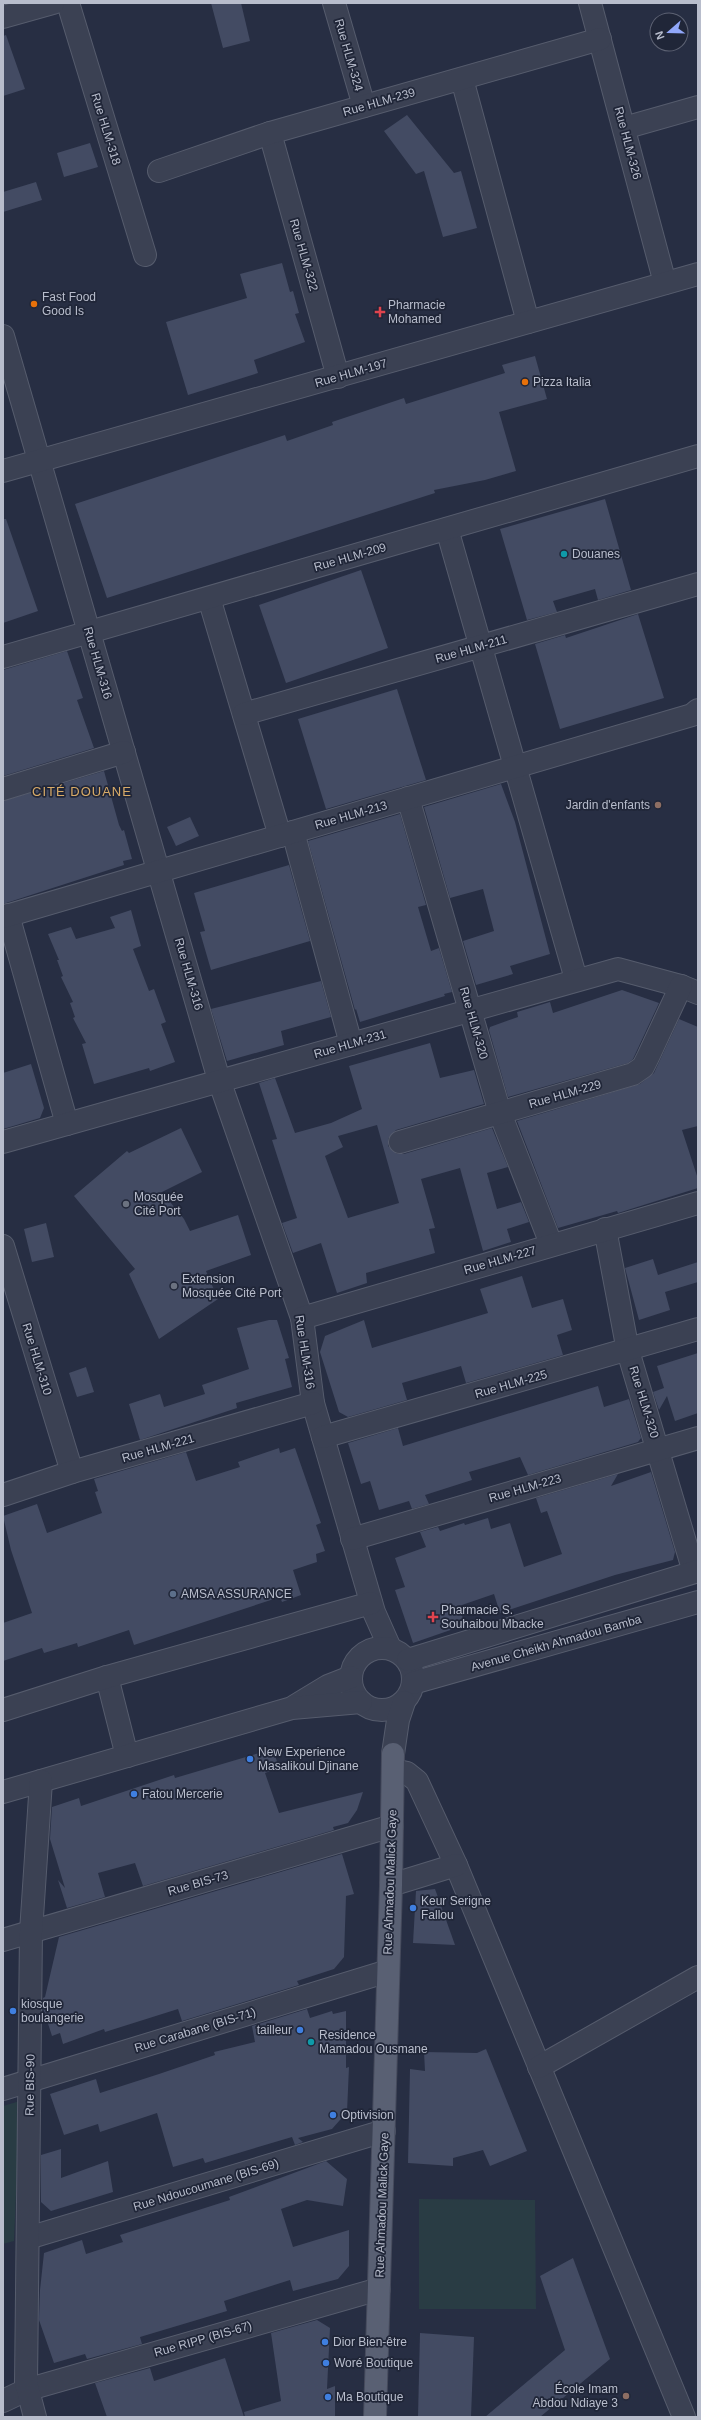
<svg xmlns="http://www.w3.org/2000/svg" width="701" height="2420" viewBox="0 0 701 2420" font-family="Arial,sans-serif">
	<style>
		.green { fill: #293c44 }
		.building { fill: #434b63; fill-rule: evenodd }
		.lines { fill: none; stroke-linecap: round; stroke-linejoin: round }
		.minor-casing { stroke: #565c6d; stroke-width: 24 }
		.major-casing { stroke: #454a5c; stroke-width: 24 }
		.minor { stroke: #3b4153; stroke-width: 22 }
		.major { stroke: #596073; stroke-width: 22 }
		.food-dot { fill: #e8710a; stroke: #202638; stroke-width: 1.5 }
		.health-dot { fill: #e0444e; stroke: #202638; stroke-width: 1.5 }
		.culture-dot { fill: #0f9aa8; stroke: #202638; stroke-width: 1.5 }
		.education-dot { fill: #8d6e63; stroke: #202638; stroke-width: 1.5 }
		.worship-dot { fill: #6b7280; stroke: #202638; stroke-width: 1.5 }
		.service-dot { fill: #5c6f8a; stroke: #202638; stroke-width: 1.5 }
		.shop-dot { fill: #3f7fe0; stroke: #202638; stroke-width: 1.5 }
		.labels { text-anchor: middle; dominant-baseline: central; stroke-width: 3.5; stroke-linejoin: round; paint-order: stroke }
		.street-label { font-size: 12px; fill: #b8bdcc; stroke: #202638 }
		.poi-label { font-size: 12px; fill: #b8bdcc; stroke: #202638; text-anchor: start }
		.neighbourhood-label { font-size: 13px; letter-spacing: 1px; fill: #d8ab68; stroke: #202638 }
	</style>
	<rect width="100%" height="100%" fill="#272e43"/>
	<g class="green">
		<polygon points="20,2101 14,2241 3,2244 3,2106"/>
		<polygon points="419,2199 535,2200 536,2309 419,2309"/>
	</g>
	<g class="building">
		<polygon points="211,3 241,3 250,41 223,48"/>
		<polygon points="6,35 25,89 3,96 3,36"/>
		<polygon points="407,115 454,173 461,171 477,228 443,237 424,171 416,174 384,131"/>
		<polygon points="90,143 98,167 64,177 57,153"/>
		<polygon points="36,182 42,200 3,212 3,192"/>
		<polygon points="282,263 290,292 293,291 299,313 295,314 305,342 254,360 258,373 188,395 166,322 247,298 240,274"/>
		<polygon points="535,356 547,399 499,412 516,471 485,480 434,490 435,493 107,598 75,504 285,435 287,441 333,425 332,422 404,398 406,404 505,373 502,365"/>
		<polygon points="605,499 631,590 598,600 595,589 553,601 557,612 527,620 500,529"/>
		<polygon points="3,519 6,519 38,611 3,623"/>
		<polygon points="361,570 388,648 286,683 259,605"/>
		<polygon points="638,614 664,698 560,729 535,644 565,635 566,638"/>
		<polygon points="67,651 83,698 77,700 94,748 3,776 3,670"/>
		<polygon points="397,689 426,780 326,809 298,719"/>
		<polygon points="104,771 119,825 122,831 124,830 132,859 123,861 124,865 3,904 3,801"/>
		<polygon points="501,784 515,822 550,954 510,966 513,974 476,985 463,941 494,931 483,889 450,898 424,807"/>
		<polygon points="400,814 426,905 418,907 431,951 439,948 452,992 444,994 445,996 360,1022 356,1009 355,1010 308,841"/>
		<polygon points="190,817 199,836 176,846 167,827"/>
		<polygon points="289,865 310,941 211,970 200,932 205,931 194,893"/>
		<polygon points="131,910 141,946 133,949 149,991 154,989 166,1022 161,1024 175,1062 150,1071 149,1068 94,1084 82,1044 86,1043 73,1018 75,1017 70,1003 73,1002 61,977 63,976 57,960 59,960 48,934 71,927 76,939 115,928 110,917"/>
		<polygon points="321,981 331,1017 281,1031 284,1045 227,1061 211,1009"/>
		<polygon points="622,990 659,1003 633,1059 628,1063 508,1097 489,1030 490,1027 518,1017 517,1012 550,1002 553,1013"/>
		<polygon points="679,1019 698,1027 698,1126 682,1130 698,1179 698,1188 618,1213 617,1211 558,1228 517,1121 640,1084 654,1073"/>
		<path d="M 430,1043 L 440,1078 L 474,1070 L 484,1104 L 396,1130 L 388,1139 L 388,1146 L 397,1154 L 404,1154 L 492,1128 L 508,1167 L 487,1173 L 497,1209 L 521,1202 L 529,1222 L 507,1229 L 511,1242 L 483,1251 L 460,1168 L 421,1179 L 435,1228 L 429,1229 L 435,1253 L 366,1273 L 367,1283 L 337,1293 L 321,1243 L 293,1253 L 282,1223 L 297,1218 L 272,1140 L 277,1139 L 259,1083 L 275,1078 L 295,1133 L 331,1123 L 362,1109 L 349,1066 ZM 377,1125 L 399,1203 L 348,1218 L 325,1156 L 343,1147 L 338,1136 Z"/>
		<polygon points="31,1064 44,1108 40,1118 3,1129 3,1073"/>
		<polygon points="181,1128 202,1172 162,1192 184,1219 190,1231 238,1215 251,1255 206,1271 218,1299 159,1339 129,1274 135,1269 74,1196 127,1151 129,1153"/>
		<polygon points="46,1223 54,1257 32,1262 24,1229"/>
		<polygon points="653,1259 658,1275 698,1262 698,1282 665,1292 670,1310 639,1320 625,1268"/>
		<polygon points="522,1276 532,1308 563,1299 572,1330 557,1335 563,1355 466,1383 461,1366 402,1383 407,1400 348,1417 339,1412 320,1352 325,1336 364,1320 372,1348 488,1313 480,1289"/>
		<polygon points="269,1320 277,1320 289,1358 285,1359 292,1387 236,1403 237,1408 140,1440 129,1404 160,1394 164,1407 205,1394 202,1385 249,1369 237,1328"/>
		<polygon points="698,1353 698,1413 675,1421 667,1396 659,1410 653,1392 664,1388 657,1366"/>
		<polygon points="86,1367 94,1392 77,1397 69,1373"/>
		<polygon points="598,1386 604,1407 629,1399 641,1438 638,1442 528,1475 520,1457 469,1472 472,1480 425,1495 429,1504 412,1509 409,1501 379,1510 370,1481 361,1484 348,1443 398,1428 403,1446"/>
		<polygon points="279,1448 280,1453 295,1448 321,1523 316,1525 325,1551 316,1554 317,1562 293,1570 301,1595 282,1602 280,1597 134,1645 129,1630 78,1647 77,1643 44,1653 42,1648 3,1661 3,1623 32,1613 11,1550 3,1516 37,1504 47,1533 102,1513 95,1492 98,1491 94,1479 186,1452 196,1481 240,1467 238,1462"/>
		<polygon points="651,1472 675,1552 673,1560 615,1575 500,1613 494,1594 459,1606 465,1625 413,1643 395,1590 405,1587 395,1558 426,1547 420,1532 438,1527 440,1531 464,1523 465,1525 488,1518 491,1529 510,1523 524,1567 562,1554 547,1511 541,1513 536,1498 618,1474 611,1486"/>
		<polygon points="273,1749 279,1768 265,1773 279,1813 363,1792 357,1810 348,1823 333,1827 334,1830 143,1886 135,1863 98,1873 105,1897 67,1908 58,1880 65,1888 50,1839 52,1807 79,1798 81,1806 174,1775 175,1778"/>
		<polygon points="342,1854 354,1894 346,1896 344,1957 334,1969 297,1981 299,1985 182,2021 178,2009 105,2032 104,2029 63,2044 60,2033 52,2036 43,2008 43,1998 45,1997 59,1937"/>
		<polygon points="435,1889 455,1945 413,1943 416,1891"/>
		<polygon points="307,2009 310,2018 332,2011 333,2014 346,2011 346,2068 349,2067 347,2112 332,2129 298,2138 303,2142 295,2145 292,2137 205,2163 203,2158 173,2167 157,2113 100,2132 98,2124 64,2135 50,2094 96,2079 100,2093 159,2074 215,2055 214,2052 255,2042 252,2026"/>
		<polygon points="486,2049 527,2151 490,2166 483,2150 453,2158 453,2166 408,2163 410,2069 425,2071 424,2052 477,2053"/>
		<polygon points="61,2149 61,2178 108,2161 113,2192 51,2211 41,2202 41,2155"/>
		<polygon points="326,2161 347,2179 343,2206 307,2200 281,2209 293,2247 349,2230 349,2266 338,2279 293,2291 290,2280 224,2301 227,2311 140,2337 142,2344 87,2359 85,2354 54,2363 39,2320 40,2290 44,2253 82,2240 86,2254 123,2242 120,2235 230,2200 229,2197"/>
		<polygon points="573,2258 610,2359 540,2417 485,2417 565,2350 540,2276"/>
		<polygon points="317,2320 330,2328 327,2389 335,2386 335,2417 245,2417 244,2412 281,2401 271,2333"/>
		<polygon points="420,2333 474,2337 471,2417 418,2417"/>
		<polygon points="225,2358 244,2417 107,2417 95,2383 150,2368 154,2381"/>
	</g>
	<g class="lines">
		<defs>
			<g id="minor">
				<polyline points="68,3 145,255"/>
				<polyline points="334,3 364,106"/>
				<polyline points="590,3 665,283"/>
				<polyline points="3,17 53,3"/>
				<polyline points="462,79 528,322"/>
				<polyline points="624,128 698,107"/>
				<polyline points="270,133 338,377"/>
				<polyline points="159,171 270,133 600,39"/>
				<polyline points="3,336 219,1080 302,1318 313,1403 374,1612 390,1648"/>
				<polyline points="3,471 698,274"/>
				<polyline points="447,529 576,979"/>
				<polyline points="209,598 280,836"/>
				<polyline points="3,657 698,456"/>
				<polyline points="244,714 698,584"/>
				<polyline points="3,789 124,752"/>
				<polyline points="408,798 500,1113 551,1244"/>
				<polyline points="293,832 351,1044"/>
				<polyline points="8,915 67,1124"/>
				<polyline points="3,917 692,715 698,710"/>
				<polyline points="3,1142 618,969 681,986 698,993"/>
				<polyline points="400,1142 633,1074 643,1067 648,1057 681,986"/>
				<polyline points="605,1229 628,1351 694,1572"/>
				<polyline points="3,1246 72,1472"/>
				<polyline points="302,1318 698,1203"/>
				<polyline points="323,1437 698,1329"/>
				<polyline points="3,1495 72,1472 313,1403"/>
				<polyline points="352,1539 698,1438"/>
				<circle cx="382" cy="1679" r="31"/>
				<polyline points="408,1660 698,1571"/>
				<polyline points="107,1677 127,1756"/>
				<polyline points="413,1683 698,1602"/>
				<polyline points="295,1706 328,1686 351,1677"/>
				<polyline points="3,1710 107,1677 371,1603"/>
				<polyline points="393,1754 398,1720 404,1702"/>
				<polyline points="393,1770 407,1773 417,1781 456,1865 684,2417"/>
				<polyline points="3,1792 292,1708 361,1702"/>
				<polyline points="391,1885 456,1865"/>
				<polyline points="3,1940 392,1826"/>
				<polyline points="539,2067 698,1977"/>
				<polyline points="3,2089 388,1971"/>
				<polyline points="28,2238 384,2131"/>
				<polyline points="3,2401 26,2390 379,2289"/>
				<polyline points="35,2417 26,2383 31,1932 41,1781"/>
			</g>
			<polyline id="major" points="375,2417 391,1885 393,1754"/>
		</defs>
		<use href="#minor" class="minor-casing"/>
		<use href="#major" class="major-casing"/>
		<use href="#minor" class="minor"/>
		<use href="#major" class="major"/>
	</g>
	<g class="food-dot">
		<circle cx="34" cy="304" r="4"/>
		<circle cx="525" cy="382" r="4"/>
	</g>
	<g class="health-dot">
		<path d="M378 306h4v4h4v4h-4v4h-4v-4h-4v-4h4z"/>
		<path d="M431 1611h4v4h4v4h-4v4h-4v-4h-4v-4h4z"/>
	</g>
	<g class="culture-dot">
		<circle cx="564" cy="554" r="4"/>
		<circle cx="311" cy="2042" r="4"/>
	</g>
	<g class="education-dot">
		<circle cx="658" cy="805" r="4"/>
		<circle cx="626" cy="2396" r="4"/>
	</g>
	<g class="worship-dot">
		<circle cx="126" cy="1204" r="4"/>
		<circle cx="174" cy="1286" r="4"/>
	</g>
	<circle class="service-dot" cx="173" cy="1594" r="4"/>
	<g class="shop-dot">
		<circle cx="250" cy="1759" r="4"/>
		<circle cx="134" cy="1794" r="4"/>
		<circle cx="413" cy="1908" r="4"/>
		<circle cx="13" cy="2011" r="4"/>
		<circle cx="300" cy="2030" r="4"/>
		<circle cx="333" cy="2115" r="4"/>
		<circle cx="325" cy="2342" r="4"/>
		<circle cx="326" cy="2363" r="4"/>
		<circle cx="328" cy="2397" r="4"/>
	</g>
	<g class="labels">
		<g class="street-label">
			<text transform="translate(349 55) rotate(74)">Rue HLM-324</text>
			<text transform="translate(379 102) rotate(-16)">Rue HLM-239</text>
			<text transform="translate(106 129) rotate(73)">Rue HLM-318</text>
			<text transform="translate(628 143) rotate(75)">Rue HLM-326</text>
			<text transform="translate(304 255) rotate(74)">Rue HLM-322</text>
			<text transform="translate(351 373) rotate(-16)">Rue HLM-197</text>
			<text transform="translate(350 557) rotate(-16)">Rue HLM-209</text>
			<text transform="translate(471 649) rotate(-16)">Rue HLM-211</text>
			<text transform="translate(98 663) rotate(74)">Rue HLM-316</text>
			<text transform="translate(351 815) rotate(-16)">Rue HLM-213</text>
			<text transform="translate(189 974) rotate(74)">Rue HLM-316</text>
			<text transform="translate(474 1023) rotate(74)">Rue HLM-320</text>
			<text transform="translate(350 1044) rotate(-16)">Rue HLM-231</text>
			<text transform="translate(565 1094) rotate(-16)">Rue HLM-229</text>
			<text transform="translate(500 1260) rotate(-16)">Rue HLM-227</text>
			<text transform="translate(305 1352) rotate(81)">Rue HLM-316</text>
			<text transform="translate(37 1359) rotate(73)">Rue HLM-310</text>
			<text transform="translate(511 1384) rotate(-16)">Rue HLM-225</text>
			<text transform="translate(644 1402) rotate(73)">Rue HLM-320</text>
			<text transform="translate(158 1448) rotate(-16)">Rue HLM-221</text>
			<text transform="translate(525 1488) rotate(-16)">Rue HLM-223</text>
			<text transform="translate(556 1643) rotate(-16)">Avenue Cheikh Ahmadou Bamba</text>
			<text transform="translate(390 1882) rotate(-88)">Rue Ahmadou Malick Gaye</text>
			<text transform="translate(198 1883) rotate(-16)">Rue BIS-73</text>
			<text transform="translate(195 2030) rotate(-17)">Rue Carabane (BIS-71)</text>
			<text transform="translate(30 2085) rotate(-89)">Rue BIS-90</text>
			<text transform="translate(206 2185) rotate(-17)">Rue Ndoucoumane (BIS-69)</text>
			<text transform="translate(382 2205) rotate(-88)">Rue Ahmadou Malick Gaye</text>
			<text transform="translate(203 2339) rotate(-16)">Rue RIPP (BIS-67)</text>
		</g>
		<g class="poi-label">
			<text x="42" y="297">Fast Food<tspan x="42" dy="14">Good Is</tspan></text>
			<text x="388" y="305">Pharmacie<tspan x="388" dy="14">Mohamed</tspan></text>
			<text x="533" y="382">Pizza Italia</text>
			<text x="572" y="554">Douanes</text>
			<text x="650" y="805" text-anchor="end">Jardin d'enfants</text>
			<text x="134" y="1197">Mosquée<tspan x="134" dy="14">Cité Port</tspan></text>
			<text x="182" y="1279">Extension<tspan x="182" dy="14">Mosquée Cité Port</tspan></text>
			<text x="181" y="1594">AMSA ASSURANCE</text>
			<text x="441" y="1610">Pharmacie S.<tspan x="441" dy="14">Souhaibou Mbacke</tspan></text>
			<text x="258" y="1752">New Experience<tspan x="258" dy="14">Masalikoul Djinane</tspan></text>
			<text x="142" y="1794">Fatou Mercerie</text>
			<text x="421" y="1901">Keur Serigne<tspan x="421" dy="14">Fallou</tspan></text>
			<text x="21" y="2004">kiosque<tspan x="21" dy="14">boulangerie</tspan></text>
			<text x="292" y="2030" text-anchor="end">tailleur</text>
			<text x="319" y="2035">Residence<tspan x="319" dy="14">Mamadou Ousmane</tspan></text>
			<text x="341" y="2115">Optivision</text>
			<text x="333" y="2342">Dior Bien-être</text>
			<text x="334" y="2363">Woré Boutique</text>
			<text x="618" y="2389" text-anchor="end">École Imam<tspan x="618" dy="14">Abdou Ndiaye 3</tspan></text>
			<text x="336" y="2397">Ma Boutique</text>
		</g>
		<g class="neighbourhood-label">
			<text x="82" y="791">CITÉ DOUANE</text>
		</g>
	</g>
	<rect width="701" height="2420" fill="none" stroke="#b8bdcc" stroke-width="8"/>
	<g transform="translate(669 32) rotate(250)"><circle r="19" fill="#202638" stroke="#5d6273"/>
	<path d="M0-3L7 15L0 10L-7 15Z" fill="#91a7f9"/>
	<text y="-6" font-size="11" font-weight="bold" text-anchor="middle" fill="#b8bdcc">N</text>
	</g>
</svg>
